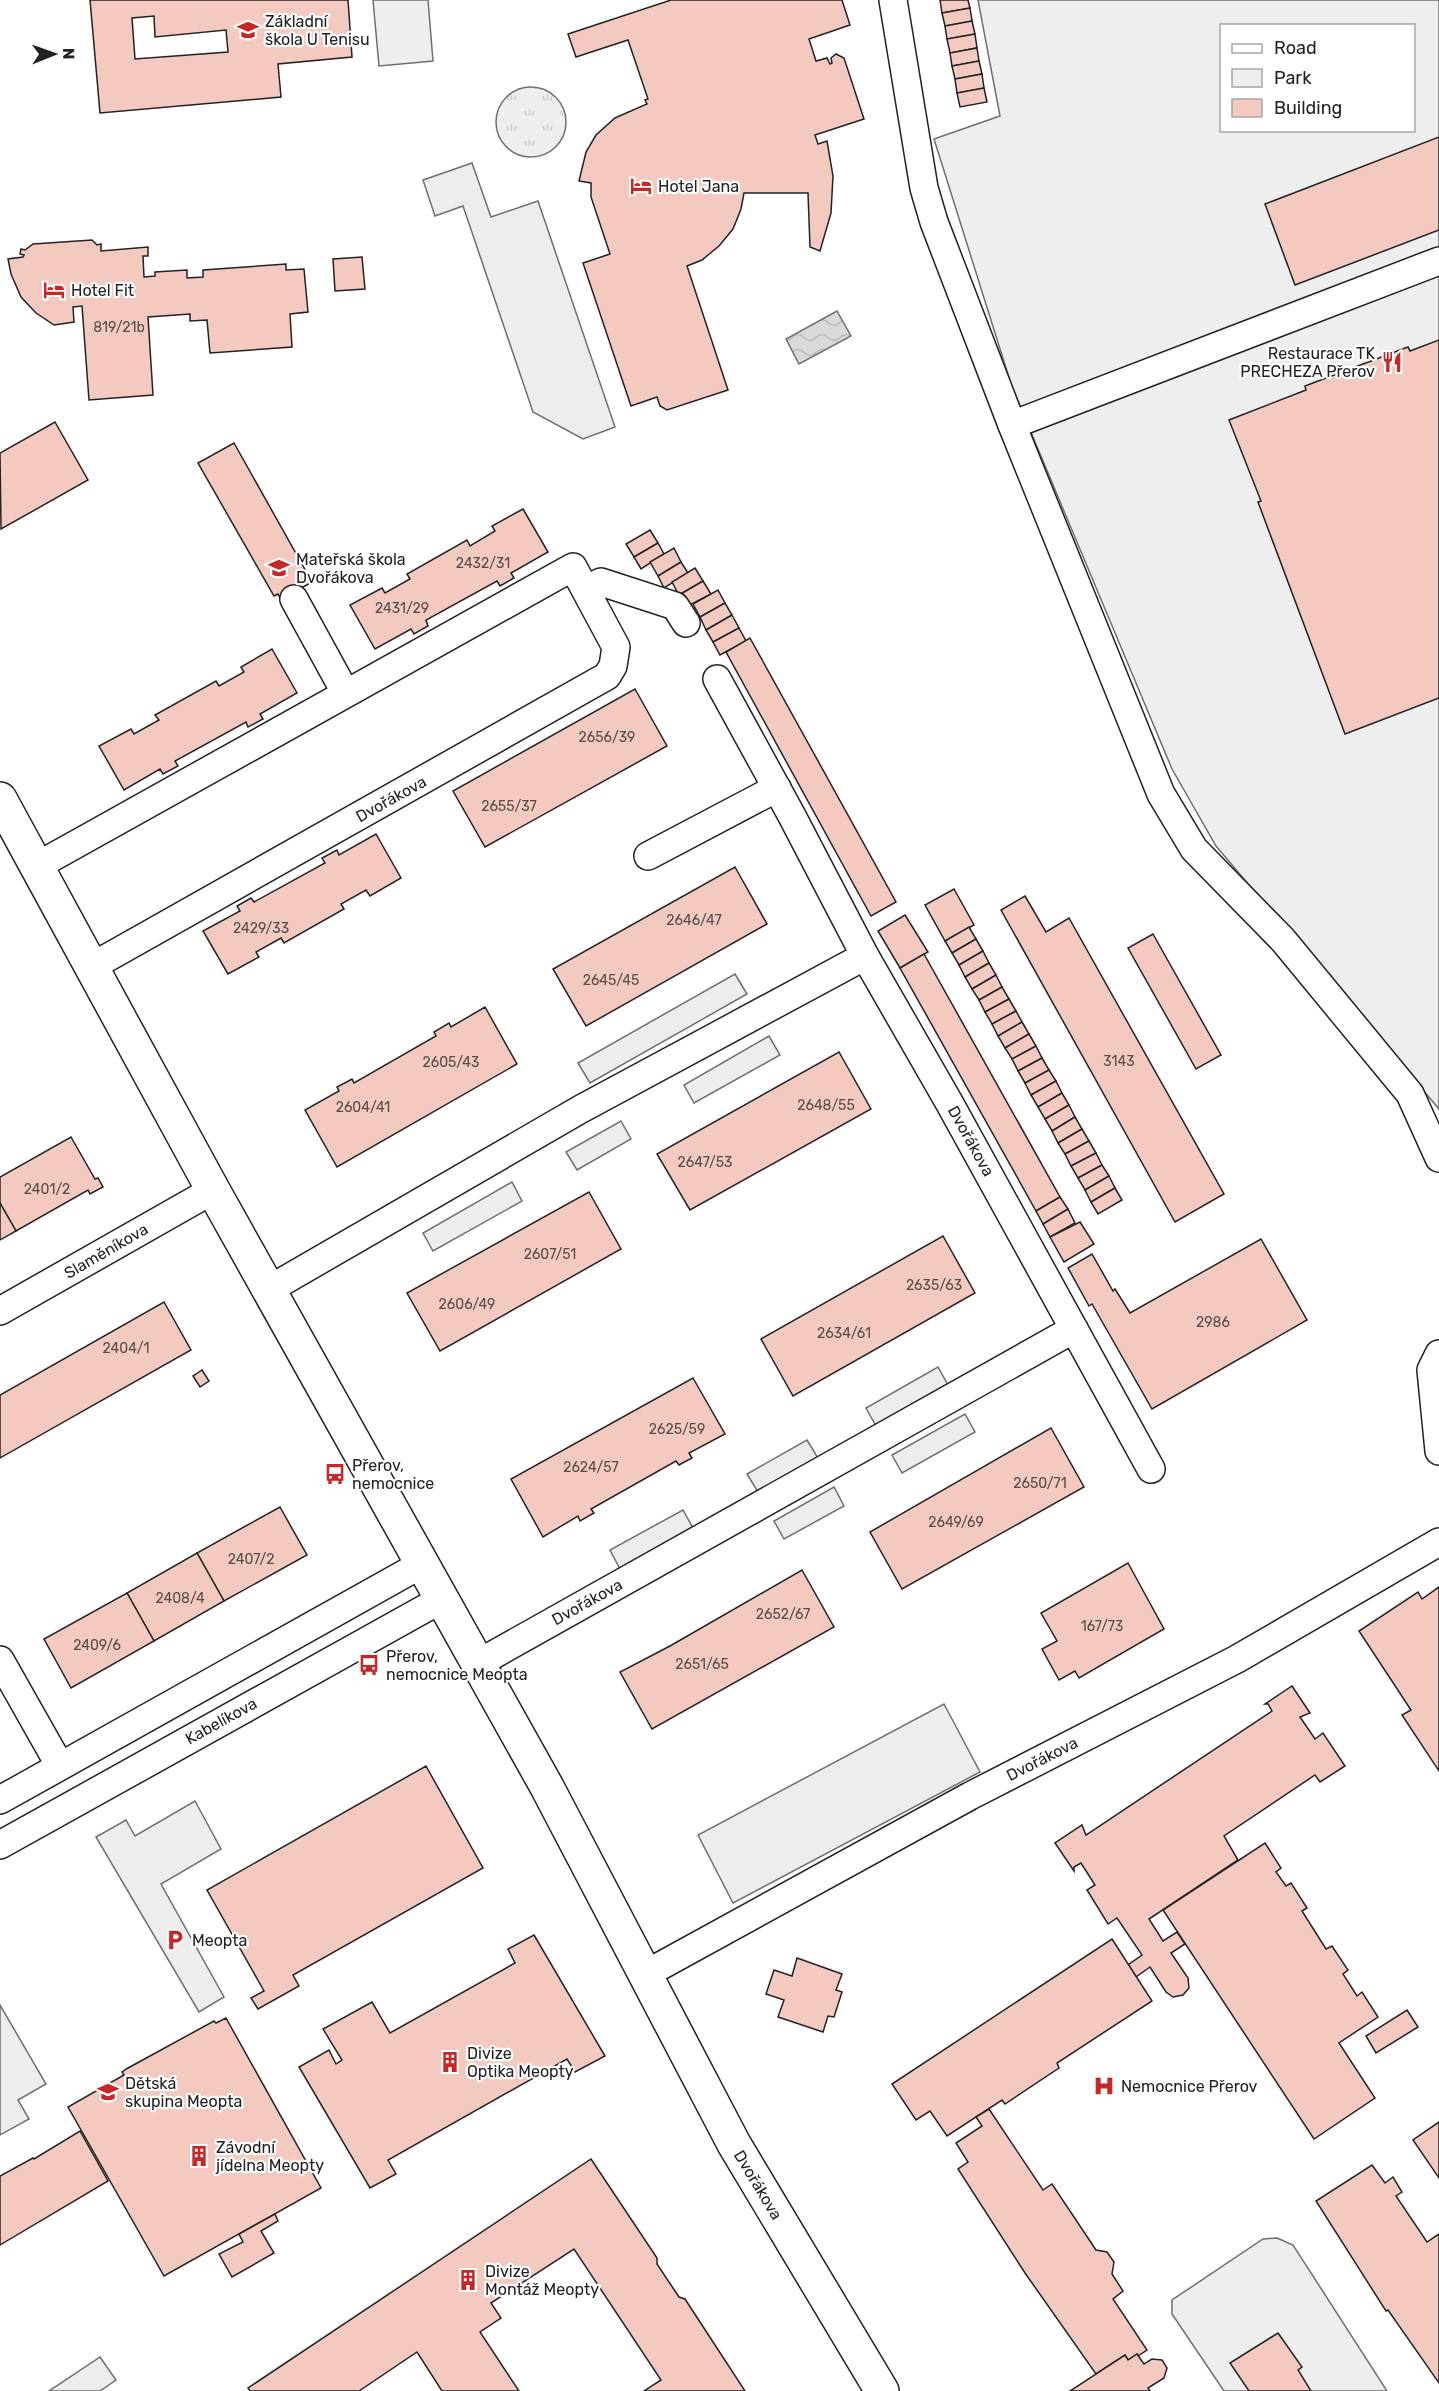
<svg xmlns="http://www.w3.org/2000/svg" width="1439" height="2391" viewBox="0 0 1439 2391" font-family="Rubik,sans-serif">
	<style>
		.grass { fill: url(#grass-tufts); stroke: #6f6f6f; stroke-width: 1.5 }
		.green { fill: #eee; stroke: #6f6f6f; stroke-width: 1.5; fill-rule: evenodd }
		.parking { fill: #ededed; stroke: #6f6f6f; stroke-width: 1.5 }
		.water { fill: url(#water-waves); stroke: #6f6f6f; stroke-width: 1.5 }
		.building { fill: #f3c9c0; stroke: #222; stroke-width: 1.5; fill-rule: evenodd }
		.lines { fill: none; stroke-linecap: round; stroke-linejoin: round }
		.street-casing { stroke: #222; stroke-width: 30 }
		.secondary-casing { stroke: #222; stroke-width: 36 }
		.street { stroke: #fff; stroke-width: 27 }
		.secondary { stroke: #fff; stroke-width: 33 }
		.labels { text-anchor: middle; dominant-baseline: central; stroke-width: 4.5; stroke-linejoin: round; paint-order: stroke }
		.number-label { font-size: 14px; fill: #564c4a }
		.poi-label { font-size: 16px; fill: #222; stroke: #fff; text-anchor: start }
		.street-label { font-size: 16px; fill: #222; stroke: #fff }
	</style>
	<defs>
		<pattern id="grass-tufts" width="24" height="20" patternUnits="userSpaceOnUse" patternTransform="scale(1.5)"><rect width="24" height="20" fill="#eee"/><path d="M3 7l-1-3M5 7V3M7 7l1-3M15 17l-1-3M17 17v-4M19 17l1-3" fill="none" stroke="#ccc"/></pattern>
		<pattern id="water-waves" width="16" height="10" patternUnits="userSpaceOnUse" patternTransform="scale(1.5)"><rect width="16" height="10" fill="#d9d9d9"/><path d="M0 5q4-4 8 0t8 0" fill="none" stroke="#bababa"/></pattern>
	</defs>
	<rect width="100%" height="100%" fill="#fff"/>
	<circle class="grass" cx="531" cy="122" r="35"/>
	<g class="green">
		<polygon points="373,0 428,0 433,61 379,66"/>
		<path d="M 978,0 L 1439,0 L 1439,1109 L 1216,846 L 1172,769 L 1012,387 L 934,139 L 1000,116 ZM 1222,26 L 1414,26 L 1414,130 L 1222,130 Z"/>
		<polygon points="1277,2238 1293,2245 1387,2391 1224,2391 1172,2314 1172,2300 1263,2239"/>
	</g>
	<g class="parking">
		<polygon points="472,163 491,217 538,201 615,427 583,439 533,412 463,206 435,216 423,180"/>
		<polygon points="735,974 747,994 590,1083 578,1063"/>
		<polygon points="769,1036 780,1055 694,1103 684,1085"/>
		<polygon points="621,1121 631,1139 577,1170 566,1152"/>
		<polygon points="512,1182 522,1201 433,1251 423,1233"/>
		<polygon points="938,1367 948,1385 876,1426 866,1408"/>
		<polygon points="965,1414 975,1432 902,1473 892,1455"/>
		<polygon points="807,1440 818,1458 758,1492 747,1474"/>
		<polygon points="834,1487 844,1506 784,1539 774,1521"/>
		<polygon points="683,1510 693,1528 620,1569 610,1550"/>
		<polygon points="944,1704 980,1772 733,1903 698,1835"/>
		<polygon points="195,1801 221,1849 161,1884 224,1997 199,2012 96,1837 126,1820 135,1836"/>
		<polygon points="0,2005 46,2084 18,2100 29,2119 0,2135"/>
		<polygon points="100,2357 116,2380 100,2391 49,2391"/>
	</g>
	<polygon class="water" points="837,311 851,336 799,364 786,339"/>
	<g class="building">
		<path d="M 90,0 L 348,0 L 352,57 L 278,64 L 281,97 L 100,113 ZM 154,16 L 155,37 L 226,30 L 228,52 L 135,59 L 132,18 Z"/>
		<polygon points="671,0 842,0 850,25 809,39 816,61 827,58 830,64 832,63 831,58 836,54 844,58 864,119 815,135 818,144 827,141 833,176 831,213 820,251 810,247 808,193 744,193 741,209 733,229 719,246 702,260 687,266 728,390 667,410 660,406 657,397 631,406 583,263 610,254 591,197 591,183 579,181 586,152 596,135 615,118 647,104 645,100 648,99 628,40 576,57 568,34"/>
		<polygon points="940,0 968,0 970,8 942,13"/>
		<polygon points="970,8 972,21 945,26 942,13"/>
		<polygon points="972,21 975,34 947,39 945,26"/>
		<polygon points="975,34 977,48 950,53 947,39"/>
		<polygon points="977,48 979,61 952,66 950,53"/>
		<polygon points="979,61 982,74 955,79 952,66"/>
		<polygon points="982,74 984,88 957,93 955,79"/>
		<polygon points="984,88 987,102 960,107 957,93"/>
		<polygon points="1439,137 1439,230 1295,285 1265,204"/>
		<polygon points="92,240 97,245 101,244 101,251 148,247 148,256 143,256 144,277 155,276 155,272 187,270 187,278 203,277 203,270 286,264 286,270 304,269 308,312 290,314 292,347 210,353 207,320 190,321 190,314 148,317 153,395 89,400 82,306 73,307 74,322 54,325 36,313 21,297 11,274 8,259 23,257 24,255 20,254 21,249 25,250 33,244"/>
		<polygon points="362,257 365,289 335,291 333,259"/>
		<polygon points="1439,340 1439,698 1345,734 1258,502 1261,501 1229,420 1306,390 1305,386 1408,347 1410,351"/>
		<polygon points="55,422 88,480 1,529 0,453"/>
		<polygon points="234,443 312,582 281,600 278,594 274,596 198,463"/>
		<polygon points="523,509 548,552 511,573 514,578 500,586 497,581 426,620 428,626 414,634 411,629 375,649 350,605 382,588 385,593 410,579 407,574 467,540 470,546 495,531 492,526"/>
		<polygon points="650,530 658,543 634,557 626,544"/>
		<polygon points="658,543 664,554 641,569 634,557"/>
		<polygon points="674,548 681,562 658,576 650,562"/>
		<polygon points="681,562 688,573 664,588 658,576"/>
		<polygon points="695,568 703,581 679,595 672,582"/>
		<polygon points="703,581 711,594 686,607 679,595"/>
		<polygon points="718,590 725,603 700,617 693,604"/>
		<polygon points="725,603 732,615 706,630 700,617"/>
		<polygon points="732,615 739,628 713,642 706,630"/>
		<polygon points="739,628 746,641 720,655 713,642"/>
		<polygon points="750,638 896,902 871,916 726,652"/>
		<polygon points="272,649 297,693 260,714 263,719 248,727 246,722 175,761 178,766 163,774 160,769 124,790 99,746 131,729 134,734 159,720 155,715 216,681 219,686 244,672 241,667"/>
		<polygon points="635,689 667,746 485,847 453,791"/>
		<polygon points="376,834 401,878 370,896 366,890 341,904 344,909 284,943 281,938 256,952 259,957 228,974 203,931 240,911 237,906 251,898 254,902 325,863 322,858 337,850 339,855"/>
		<polygon points="735,867 767,924 586,1026 553,969"/>
		<polygon points="954,889 974,925 945,941 925,905"/>
		<polygon points="1025,896 1046,932 1069,918 1224,1194 1175,1222 1001,910"/>
		<polygon points="905,915 928,952 900,968 878,931"/>
		<polygon points="969,927 976,939 952,953 945,941"/>
		<polygon points="1153,934 1221,1055 1196,1069 1128,948"/>
		<polygon points="976,939 983,951 959,965 952,953"/>
		<polygon points="983,951 989,963 965,977 959,965"/>
		<polygon points="924,954 1060,1197 1036,1211 900,968"/>
		<polygon points="989,963 996,975 972,989 965,977"/>
		<polygon points="996,975 1002,987 979,1000 972,989"/>
		<polygon points="1002,987 1009,999 985,1012 979,1000"/>
		<polygon points="1009,999 1016,1011 992,1024 985,1012"/>
		<polygon points="485,1007 517,1064 337,1167 305,1110 339,1091 337,1087 352,1079 354,1083 436,1036 434,1032 449,1023 451,1027"/>
		<polygon points="1016,1011 1022,1022 998,1036 992,1024"/>
		<polygon points="1022,1022 1029,1034 1005,1048 998,1036"/>
		<polygon points="1029,1034 1036,1046 1012,1059 1005,1048"/>
		<polygon points="1036,1046 1042,1058 1018,1071 1012,1059"/>
		<polygon points="839,1052 871,1109 690,1210 657,1154"/>
		<polygon points="1042,1058 1049,1070 1025,1083 1018,1071"/>
		<polygon points="1049,1070 1056,1081 1031,1095 1025,1083"/>
		<polygon points="1056,1081 1062,1093 1038,1107 1031,1095"/>
		<polygon points="1062,1093 1069,1105 1045,1119 1038,1107"/>
		<polygon points="1069,1105 1075,1117 1052,1131 1045,1119"/>
		<polygon points="1075,1117 1082,1129 1058,1143 1052,1131"/>
		<polygon points="1082,1129 1089,1141 1065,1154 1058,1143"/>
		<polygon points="71,1137 95,1179 98,1178 103,1187 90,1194 88,1190 16,1231 0,1203 0,1177"/>
		<polygon points="1089,1141 1096,1153 1071,1166 1065,1154"/>
		<polygon points="1096,1153 1102,1165 1078,1178 1071,1166"/>
		<polygon points="1102,1165 1109,1176 1085,1190 1078,1178"/>
		<polygon points="1109,1176 1115,1188 1091,1202 1085,1190"/>
		<polygon points="1115,1188 1122,1200 1098,1214 1091,1202"/>
		<polygon points="589,1192 621,1249 440,1351 407,1293"/>
		<polygon points="1060,1197 1068,1209 1043,1224 1036,1211"/>
		<polygon points="0,1203 16,1231 0,1240"/>
		<polygon points="1068,1209 1075,1223 1050,1237 1043,1224"/>
		<polygon points="1080,1222 1094,1244 1064,1262 1050,1237"/>
		<polygon points="943,1236 975,1293 793,1396 761,1339"/>
		<polygon points="1261,1239 1307,1320 1152,1409 1092,1304 1089,1306 1068,1268 1092,1254 1113,1291 1115,1289 1130,1313"/>
		<polygon points="164,1302 191,1350 0,1458 0,1395"/>
		<polygon points="202,1370 209,1381 200,1387 193,1376"/>
		<polygon points="693,1378 725,1434 689,1453 692,1458 679,1465 676,1461 591,1509 594,1513 580,1521 578,1516 543,1537 511,1479"/>
		<polygon points="1051,1428 1084,1487 902,1589 870,1532"/>
		<polygon points="280,1507 307,1555 224,1601 197,1553"/>
		<polygon points="197,1553 224,1601 154,1641 127,1593"/>
		<polygon points="1128,1563 1164,1629 1079,1678 1075,1671 1059,1680 1042,1649 1057,1641 1041,1613"/>
		<polygon points="802,1570 834,1627 652,1729 620,1672 670,1646"/>
		<polygon points="1439,1587 1439,1771 1402,1715 1411,1710 1359,1631 1418,1592 1422,1599"/>
		<polygon points="127,1593 154,1641 71,1688 44,1639"/>
		<polygon points="1292,1686 1310,1713 1300,1717 1315,1739 1323,1733 1345,1766 1320,1782 1315,1775 1224,1836 1238,1860 1149,1919 1163,1941 1177,1932 1185,1944 1171,1953 1188,1978 1189,1988 1183,1995 1173,1997 1166,1992 1150,1967 1136,1977 1128,1965 1142,1955 1117,1918 1108,1924 1087,1890 1095,1885 1081,1863 1074,1867 1074,1871 1055,1843 1082,1825 1086,1835 1272,1711 1268,1704 1265,1704"/>
		<polygon points="426,1766 483,1868 293,1975 299,1986 258,2009 251,1998 264,1991 207,1890"/>
		<polygon points="1265,1843 1281,1868 1276,1872 1286,1886 1291,1883 1307,1908 1302,1911 1326,1949 1332,1946 1348,1970 1343,1974 1357,1996 1362,1992 1378,2017 1339,2043 1375,2098 1314,2139 1163,1910"/>
		<polygon points="534,1935 605,2056 575,2072 567,2059 388,2160 396,2174 370,2188 299,2067 329,2050 336,2064 342,2060 323,2029 372,2002 390,2033 515,1963 508,1949"/>
		<polygon points="1112,1939 1152,2001 1057,2063 1059,2068 1005,2104 1002,2100 947,2136 930,2111 916,2120 892,2084"/>
		<polygon points="797,1958 842,1974 836,1990 842,1992 834,2017 828,2016 823,2032 778,2017 784,2000 766,1994 774,1970 792,1976"/>
		<polygon points="1407,2010 1418,2027 1376,2053 1366,2036"/>
		<polygon points="226,2018 321,2188 164,2276 68,2107 124,2075 122,2072 128,2068 214,2021 216,2023"/>
		<polygon points="989,2109 1043,2190 1052,2184 1096,2250 1107,2252 1114,2262 1112,2274 1123,2291 1113,2299 1147,2350 1138,2356 1137,2354 1128,2360 1125,2355 1096,2374 1025,2273 958,2169 968,2162 956,2143 982,2126 976,2117"/>
		<polygon points="1439,2122 1439,2178 1413,2140"/>
		<polygon points="80,2131 108,2181 0,2245 0,2176 33,2158 34,2159"/>
		<polygon points="591,2159 657,2258 657,2264 679,2297 685,2299 745,2391 644,2391 661,2380 574,2249 491,2303 501,2318 480,2332 519,2391 442,2391 417,2352 359,2391 250,2391 248,2388"/>
		<polygon points="1372,2165 1385,2183 1393,2177 1402,2192 1396,2196 1427,2242 1439,2234 1439,2383 1388,2310 1386,2311 1316,2201"/>
		<polygon points="275,2214 278,2221 261,2231 274,2253 232,2277 219,2254 243,2242 239,2234"/>
		<polygon points="1278,2333 1302,2367 1298,2370 1311,2391 1249,2391 1230,2363"/>
		<polygon points="1137,2354 1144,2364 1152,2359 1162,2360 1167,2368 1164,2378 1148,2388 1150,2391 1070,2391 1125,2355 1128,2360"/>
	</g>
	<g class="lines">
		<defs>
			<g id="street">
				<polyline points="893,0 924,188 934,222 1012,425 1161,794 1194,849 1283,940 1410,1094 1439,1158"/>
				<polyline points="1012,425 1439,261"/>
				<polyline points="586,590 601,582 675,606 686,623"/>
				<polyline points="294,599 345,692"/>
				<polyline points="717,679 792,816 865,956 950,1104 1151,1469"/>
				<polyline points="648,856 777,788"/>
				<polyline points="37,866 573,567 616,647 613,666 607,676 91,967"/>
				<polyline points="268,1290 581,1109 865,956"/>
				<polyline points="0,1311 213,1190"/>
				<polyline points="1439,1354 1431,1370 1439,1451"/>
				<polyline points="0,1660 60,1766"/>
				<polyline points="477,1664 1074,1329"/>
				<polyline points="0,1800 422,1564"/>
				<polyline points="0,1845 442,1599"/>
				<polyline points="644,1975 970,1796 1237,1659 1439,1542"/>
			</g>
			<polyline id="secondary" points="0,799 213,1190 547,1787 734,2144 882,2391"/>
		</defs>
		<use href="#street" class="street-casing"/>
		<use href="#secondary" class="secondary-casing"/>
		<use href="#street" class="street"/>
		<use href="#secondary" class="secondary"/>
	</g>
	<defs>
		<symbol id="school-bare" viewBox="-9 -9 18 18"><path d="M0-5L7-2L0 1L-7-2ZM-4 1L0 2.5L4 1V4Q0 6-4 4Z" fill="#c62828" stroke="#fff" stroke-width="2.5" paint-order="stroke"/></symbol>
		<symbol id="hotel-bare" viewBox="-9 -9 18 18"><path d="M-6-4.5h1.5V1H6V5H4.5V3h-9V5H-6ZM-4 0a1.8 1.8 0 1 1 3.6 0ZM.5 0V-2.5h3Q6-2.5 6 0Z" fill="#c62828" stroke="#fff" stroke-width="2.5" paint-order="stroke"/></symbol>
		<symbol id="restaurant-bare" viewBox="-9 -9 18 18"><path d="M-5-6h1v4h1v-4h1v4h1v-4h1v5L-1.5 .5V6h-2V.5L-5-1ZM5-6V6H3V1.5H1.5Q1.5-4 5-6Z" fill="#c62828" stroke="#fff" stroke-width="2.5" paint-order="stroke"/></symbol>
		<symbol id="bus-bare" viewBox="-9 -9 18 18"><path d="M-5-6H5V4H4V6H2V4H-2V6H-4V4H-5ZM-3.5-4V0h7V-4ZM-3.5 1.2v1.5H-2V1.2ZM2 1.2v1.5H3.5V1.2Z" fill="#c62828" stroke="#fff" stroke-width="2.5" paint-order="stroke"/></symbol>
		<symbol id="parking-bare" viewBox="-9 -9 18 18"><path d="M-3.5-5.5H1a3.5 3.5 0 0 1 0 7H-1V5.5H-3.5ZM-1-3.4V-.6H.8a1.4 1.4 0 0 0 0-2.8Z" fill="#c62828" stroke="#fff" stroke-width="2.5" paint-order="stroke"/></symbol>
		<symbol id="building-bare" viewBox="-9 -9 18 18"><path d="M-4-6H4V6H1V3H-1V6H-4ZM-2.5-4.3h1.7v1.8h-1.7ZM.8-4.3h1.7v1.8H.8ZM-2.5-1h1.7V.8h-1.7ZM.8-1h1.7V.8H.8Z" fill="#c62828" stroke="#fff" stroke-width="2.5" paint-order="stroke"/></symbol>
		<symbol id="hospital-bare" viewBox="-9 -9 18 18"><path d="M-5-5h3v3.5h4V-5h3V5h-3V1.5h-4V5h-3Z" fill="#c62828" stroke="#fff" stroke-width="2.5" paint-order="stroke"/></symbol>
	</defs>
	<g fill-rule="evenodd">
		<use href="#school-bare" x="233" y="15" width="30" height="30"/>
		<use href="#hotel-bare" x="626" y="171" width="30" height="30"/>
		<use href="#hotel-bare" x="39" y="275" width="30" height="30"/>
		<use href="#restaurant-bare" x="1377" y="347" width="30" height="30"/>
		<use href="#school-bare" x="264" y="553" width="30" height="30"/>
		<use href="#bus-bare" x="320" y="1459" width="30" height="30"/>
		<use href="#bus-bare" x="354" y="1650" width="30" height="30"/>
		<use href="#parking-bare" x="160" y="1925" width="30" height="30"/>
		<use href="#building-bare" x="435" y="2047" width="30" height="30"/>
		<use href="#hospital-bare" x="1089" y="2071" width="30" height="30"/>
		<use href="#school-bare" x="93" y="2077" width="30" height="30"/>
		<use href="#building-bare" x="184" y="2141" width="30" height="30"/>
		<use href="#building-bare" x="453" y="2265" width="30" height="30"/>
	</g>
	<g class="labels">
		<g class="number-label">
			<text x="119" y="327">819/21b</text>
			<text x="483" y="563">2432/31</text>
			<text x="402" y="608">2431/29</text>
			<text x="607" y="737">2656/39</text>
			<text x="509" y="806">2655/37</text>
			<text x="694" y="920">2646/47</text>
			<text x="261" y="928">2429/33</text>
			<text x="611" y="980">2645/45</text>
			<text x="1119" y="1061">3143</text>
			<text x="451" y="1062">2605/43</text>
			<text x="826" y="1105">2648/55</text>
			<text x="363" y="1107">2604/41</text>
			<text x="705" y="1162">2647/53</text>
			<text x="47" y="1189">2401/2</text>
			<text x="550" y="1254">2607/51</text>
			<text x="934" y="1285">2635/63</text>
			<text x="467" y="1304">2606/49</text>
			<text x="1213" y="1322">2986</text>
			<text x="844" y="1333">2634/61</text>
			<text x="126" y="1348">2404/1</text>
			<text x="677" y="1429">2625/59</text>
			<text x="591" y="1467">2624/57</text>
			<text x="1040" y="1483">2650/71</text>
			<text x="956" y="1522">2649/69</text>
			<text x="251" y="1559">2407/2</text>
			<text x="180" y="1598">2408/4</text>
			<text x="783" y="1614">2652/67</text>
			<text x="1102" y="1626">167/73</text>
			<text x="97" y="1645">2409/6</text>
			<text x="702" y="1664">2651/65</text>
		</g>
		<g class="poi-label">
			<text x="265" y="21">Základní<tspan x="265" dy="18">škola U Tenisu</tspan></text>
			<text x="658" y="186">Hotel Jana</text>
			<text x="71" y="290">Hotel Fit</text>
			<text x="1375" y="353" text-anchor="end">Restaurace TK<tspan x="1375" dy="18">PRECHEZA Přerov</tspan></text>
			<text x="296" y="559">Mateřská škola<tspan x="296" dy="18">Dvořákova</tspan></text>
			<text x="352" y="1465">Přerov,<tspan x="352" dy="18">nemocnice</tspan></text>
			<text x="386" y="1656">Přerov,<tspan x="386" dy="18">nemocnice Meopta</tspan></text>
			<text x="192" y="1940">Meopta</text>
			<text x="467" y="2053">Divize<tspan x="467" dy="18">Optika Meopty</tspan></text>
			<text x="125" y="2083">Dětská<tspan x="125" dy="18">skupina Meopta</tspan></text>
			<text x="1121" y="2086">Nemocnice Přerov</text>
			<text x="216" y="2147">Závodní<tspan x="216" dy="18">jídelna Meopty</tspan></text>
			<text x="485" y="2271">Divize<tspan x="485" dy="18">Montáž Meopty</tspan></text>
		</g>
		<g class="street-label">
			<text transform="translate(391 799) rotate(-29)">Dvořákova</text>
			<text transform="translate(971 1141) rotate(61)">Dvořákova</text>
			<text transform="translate(106 1251) rotate(-30)">Slaměníkova</text>
			<text transform="translate(587 1602) rotate(-29)">Dvořákova</text>
			<text transform="translate(221 1721) rotate(-29)">Kabelíkova</text>
			<text transform="translate(1042 1759) rotate(-27)">Dvořákova</text>
			<text transform="translate(758 2185) rotate(59)">Dvořákova</text>
		</g>
	</g>
	<rect x="1220" y="24" width="195" height="108" fill="#ffffff" stroke="#a7a7a7" stroke-width="1.5"/>
	<rect x="1232" y="44" width="30" height="9" fill="#ffffff" stroke="#a7a7a7" stroke-width="1.5"/>
	<text x="1274" y="54" font-size="18" fill="#222222">Road</text>
	<rect x="1232" y="69" width="30" height="18" fill="#eeeeee" stroke="#a7a7a7" stroke-width="1.5"/>
	<text x="1274" y="84" font-size="18" fill="#222222">Park</text>
	<rect x="1232" y="99" width="30" height="18" fill="#f3c9c0" stroke="#a7a7a7" stroke-width="1.5"/>
	<text x="1274" y="114" font-size="18" fill="#222222">Building</text>
	<g transform="translate(54 54) rotate(89)" stroke="#ffffff" stroke-width="4.5" paint-order="stroke">
	<path d="M0-4.5L10 22L0 15L-10 22Z" fill="#222222"/>
	<text y="-9" font-size="16" font-weight="bold" text-anchor="middle" fill="#222222">N</text>
	</g>
</svg>
